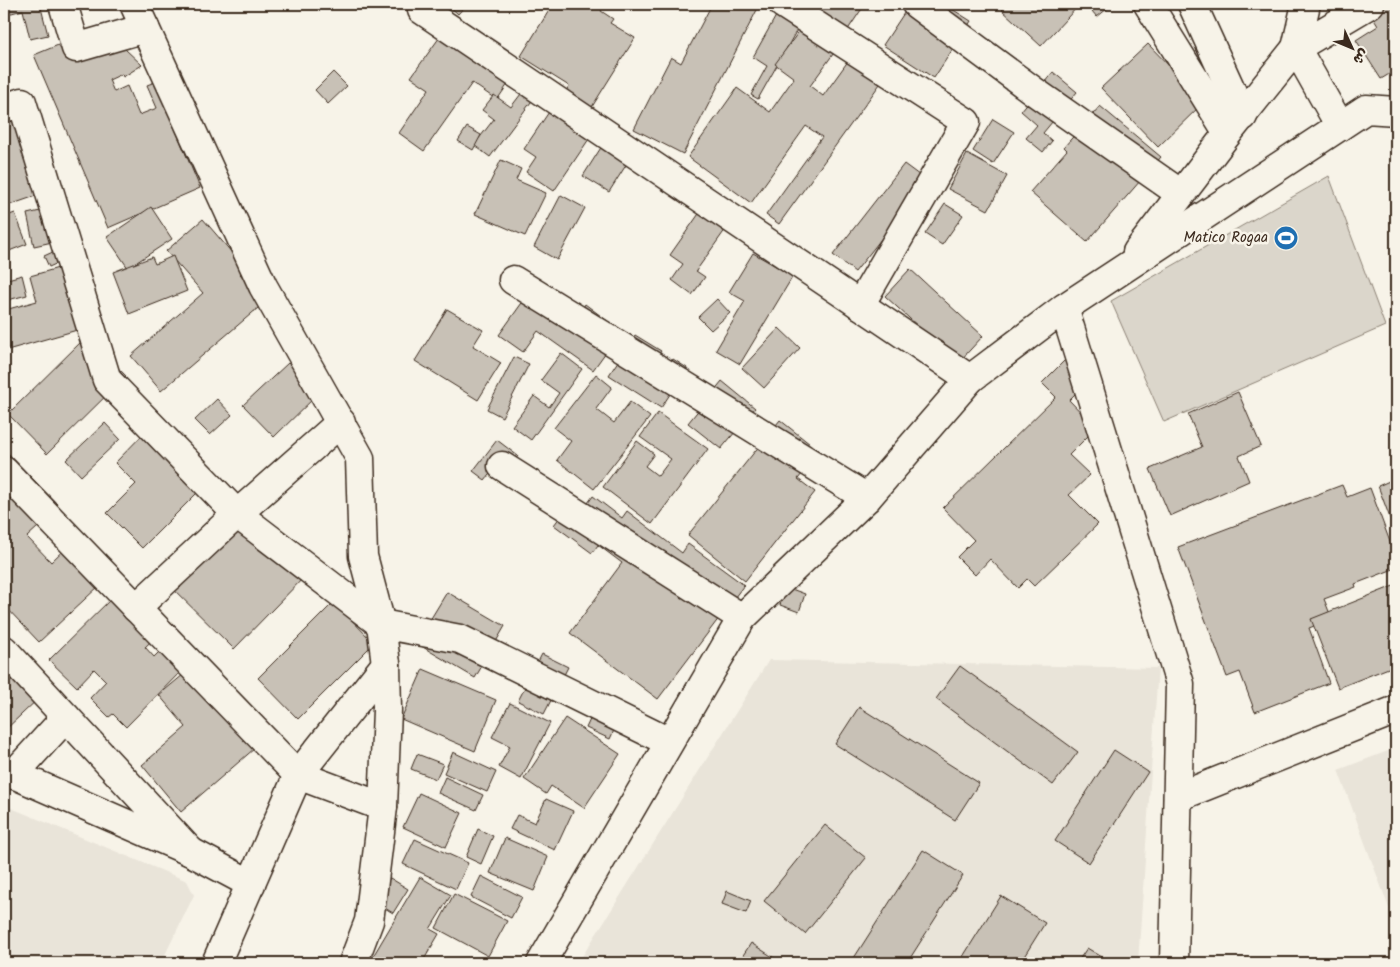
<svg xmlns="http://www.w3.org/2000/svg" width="1400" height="967" viewBox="0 0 1400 967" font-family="Kalam,'Playpen Sans Arabic',sans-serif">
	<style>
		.built { fill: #e9e4d9 }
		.green { fill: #dbd6cb; stroke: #8b8074 }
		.building { fill: #c8c1b6; stroke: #3b2a1e }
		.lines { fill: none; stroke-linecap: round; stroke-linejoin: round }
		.street-casing { stroke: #3b2a1e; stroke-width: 31 }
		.secondary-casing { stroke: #3b2a1e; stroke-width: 31 }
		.street { stroke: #f7f3e8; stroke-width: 28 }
		.secondary { stroke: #f7f3e8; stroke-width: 28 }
		.labels { text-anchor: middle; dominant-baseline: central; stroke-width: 5; stroke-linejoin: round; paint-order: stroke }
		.poi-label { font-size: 15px; fill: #3b2a1e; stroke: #f7f3e8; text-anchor: end }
	</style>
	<rect width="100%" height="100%" fill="#f7f3e8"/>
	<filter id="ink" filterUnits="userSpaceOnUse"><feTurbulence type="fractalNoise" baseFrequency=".02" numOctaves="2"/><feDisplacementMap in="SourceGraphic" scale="10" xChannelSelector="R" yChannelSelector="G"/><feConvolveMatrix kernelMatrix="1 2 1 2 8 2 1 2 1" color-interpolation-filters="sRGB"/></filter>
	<g filter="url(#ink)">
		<g class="built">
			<polygon points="769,660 1158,668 1138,963 578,963"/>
			<polygon points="1396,748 1396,927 1338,770"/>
			<polygon points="4,805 187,881 194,895 161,963 4,963"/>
		</g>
		<polygon class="green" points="1329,176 1385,326 1164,422 1111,301"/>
		<g class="building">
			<polygon points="4,4 40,4 48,35 30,39 23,10 4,15"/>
			<polygon points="447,4 467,4 458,14"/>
			<polygon points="553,4 605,4 601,11 613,19 610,23 635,38 590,110 564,94 569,86 521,56"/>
			<polygon points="712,4 760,4 683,154 634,129 671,57 681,63"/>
			<polygon points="806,4 865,4 847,31"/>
			<polygon points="910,4 944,4 971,21 934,78 883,45"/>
			<polygon points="1008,4 1080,4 1041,46 1002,10"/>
			<polygon points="1086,4 1113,4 1097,17"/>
			<polygon points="1366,4 1396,4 1396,70 1381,79 1356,40 1378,26 1365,5"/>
			<polygon points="776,16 798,28 758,99 751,95 767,66 753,57"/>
			<polygon points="803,26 836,50 810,86 823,96 851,57 885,77 779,224 766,215 822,137 806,126 751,203 688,157 737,88 770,112 794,78 775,64"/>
			<polygon points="442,34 510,81 497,100 472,83 424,151 399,133 429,89 411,77"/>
			<polygon points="68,41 72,52 125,49 142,65 123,77 122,74 109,80 114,92 127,86 139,115 157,108 147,85 160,80 166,107 200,188 108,228 34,55"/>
			<polygon points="1148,44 1204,102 1158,147 1101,88"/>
			<polygon points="333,72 347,86 328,104 315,90"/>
			<polygon points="1053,72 1077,92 1043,133 1052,141 1043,152 1026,138 1037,125 1021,111"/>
			<polygon points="527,86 537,94 490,157 474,145 494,119 482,110 494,95 511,107"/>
			<polygon points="18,105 50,191 4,207 4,110"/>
			<polygon points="553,106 593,133 554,191 526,172 536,157 524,149"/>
			<polygon points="1100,106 1161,157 1087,242 1030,192 1067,150 1064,147"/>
			<polygon points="993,119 1014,132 993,164 973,151"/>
			<polygon points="467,127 481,135 473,150 458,141"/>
			<polygon points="602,146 628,162 609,192 583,176"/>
			<polygon points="967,154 1007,176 988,210 948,189"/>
			<polygon points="501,160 521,169 516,180 546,193 525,236 475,214"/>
			<polygon points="904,164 927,181 855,272 833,255"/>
			<polygon points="561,195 585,208 557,260 534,247"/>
			<polygon points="945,204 963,215 942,245 925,234"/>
			<polygon points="151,207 172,239 128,268 107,237"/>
			<polygon points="703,208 728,226 696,271 705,277 692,295 672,280 683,264 670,255"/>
			<polygon points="49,209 57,241 34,246 27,214"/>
			<polygon points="15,213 27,244 4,253 4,217"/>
			<polygon points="203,219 246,269 240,274 265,302 161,391 131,356 203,293 166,251"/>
			<polygon points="66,246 71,257 49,267 44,256"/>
			<polygon points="753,253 793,276 740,364 716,350 745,301 729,292"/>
			<polygon points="173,256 187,291 129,314 113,272 152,257 155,264"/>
			<polygon points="69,265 98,324 4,351 4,304 5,310 37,301 30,276"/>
			<polygon points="910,269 983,336 958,363 885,296"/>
			<polygon points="22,275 27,295 4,301 4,280"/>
			<polygon points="529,293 582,309 585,304 621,331 593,370 538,331 523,352 499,335"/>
			<polygon points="717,299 730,313 711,330 698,317"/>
			<polygon points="447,309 483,330 473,346 501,363 478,400 415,361"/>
			<polygon points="779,328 800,348 764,388 742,368"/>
			<polygon points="635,335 661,351 648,371 660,379 673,359 687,368 661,408 609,375"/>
			<polygon points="87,336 126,376 47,454 8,414"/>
			<polygon points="561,353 582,369 531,440 512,426 534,396 549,407 559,393 541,380"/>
			<polygon points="514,357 529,364 502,417 487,409"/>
			<polygon points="1065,360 1087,382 1069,400 1096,428 1069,455 1090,475 1069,495 1098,524 1034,586 1027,579 1018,588 990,559 975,575 957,557 974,540 943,508 1056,397 1042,383"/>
			<polygon points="288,363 318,394 274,437 243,405"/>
			<polygon points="596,374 612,387 596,409 614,423 630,402 650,417 594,489 557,460 571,441 554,428"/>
			<polygon points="722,381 755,408 721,449 688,423"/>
			<polygon points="1238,392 1261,446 1239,456 1249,481 1170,516 1150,469 1202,447 1188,414"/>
			<polygon points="217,399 232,415 210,435 195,420"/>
			<polygon points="658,413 708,449 652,524 603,487 637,441 654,454 645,466 658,476 671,459 640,437"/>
			<polygon points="780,420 820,452 798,479 815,492 745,581 688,535"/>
			<polygon points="105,423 120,439 81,476 66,460"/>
			<polygon points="151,426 206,484 142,548 107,513 136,484 115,463"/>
			<polygon points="497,440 518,456 502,476 493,470 485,480 473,471"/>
			<polygon points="4,449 60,507 27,537 51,562 80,534 115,571 39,642 4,605"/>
			<polygon points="1396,478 1396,534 1378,486"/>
			<polygon points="1342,485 1347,497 1370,488 1396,558 1396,568 1355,584 1356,587 1324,599 1332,619 1309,628 1329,683 1255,712 1240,672 1227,677 1178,547"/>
			<polygon points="593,496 622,518 627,511 682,553 688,544 744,585 658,699 570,633 622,563 598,545 592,553 554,525 569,505 580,514"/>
			<polygon points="225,511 309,572 234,649 161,577"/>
			<polygon points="1396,585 1396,665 1338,688 1311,619"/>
			<polygon points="786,587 805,594 799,612 780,605"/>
			<polygon points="119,591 161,632 145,647 154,657 170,641 191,661 126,727 113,714 109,717 90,698 106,681 94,669 77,687 49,660"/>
			<polygon points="447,592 505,626 475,678 416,643"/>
			<polygon points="334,602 374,643 298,719 258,678"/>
			<polygon points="4,654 40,697 4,731"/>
			<polygon points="542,654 568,667 544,714 518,701"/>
			<polygon points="196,664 262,742 181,812 142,765 186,727 159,695"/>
			<polygon points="960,666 1078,752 1053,785 936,699"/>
			<polygon points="423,669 496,700 475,751 401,719"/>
			<polygon points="599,700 623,711 610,739 586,728"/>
			<polygon points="510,703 550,723 521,779 499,767 510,746 492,737"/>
			<polygon points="859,707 979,783 955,820 835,744"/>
			<polygon points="565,718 620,754 584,808 551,786 546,794 524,779"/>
			<polygon points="1114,750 1148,772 1089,863 1055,841"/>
			<polygon points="453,752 496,772 487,792 444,773"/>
			<polygon points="417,754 443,764 436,779 411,769"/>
			<polygon points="445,777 483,795 476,810 438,793"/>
			<polygon points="419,793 462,813 446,847 403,827"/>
			<polygon points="546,799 573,811 555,850 510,829 517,815 535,823"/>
			<polygon points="825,825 866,858 805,934 764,901"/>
			<polygon points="478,829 493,836 481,864 466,857"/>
			<polygon points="505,838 548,857 534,891 490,873"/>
			<polygon points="415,839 468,863 456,889 403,864"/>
			<polygon points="923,850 963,875 907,963 863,963 854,958"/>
			<polygon points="481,876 522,897 511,918 471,897"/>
			<polygon points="420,877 451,895 430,929 439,934 422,963 369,963"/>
			<polygon points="390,878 408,889 393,913 375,902"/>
			<polygon points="727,891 751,901 746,913 722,904"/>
			<polygon points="454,894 507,921 488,956 436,928"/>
			<polygon points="1001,896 1045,923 1020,963 959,963"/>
			<polygon points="751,943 782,963 738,963"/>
			<polygon points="1087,948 1112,963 1077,963"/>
		</g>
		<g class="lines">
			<defs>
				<g id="street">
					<polyline points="63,4 76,48 145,28"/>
					<polyline points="783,4 966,122 860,305"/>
					<polyline points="916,4 1035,92 1181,194"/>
					<polyline points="1148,4 1228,133"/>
					<polyline points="1192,4 1243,116"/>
					<polyline points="1306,4 1296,48 1370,4"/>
					<polyline points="422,10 970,379"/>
					<polyline points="4,108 22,102 107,380 237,514 381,624 460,639 669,742"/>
					<polyline points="1137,252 1228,133 1296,48 1340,126"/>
					<polyline points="513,280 867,498"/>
					<polyline points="1064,308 1366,109 1396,111"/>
					<polyline points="502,466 742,618"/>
					<polyline points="4,471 298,775"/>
					<polyline points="136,608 237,514 341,422"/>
					<polyline points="4,650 191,852"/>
					<polyline points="4,770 191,852 251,884"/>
					<polyline points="13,775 66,717"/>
					<polyline points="1178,797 1396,710"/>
					<polyline points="353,963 369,921 383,807"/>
					<polyline points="541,963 742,618 867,498 970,379 1064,308 1180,684 1174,963"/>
				</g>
				<g id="secondary">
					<polyline points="134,4 263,286 360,458 363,556 381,624 386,664 387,710 383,807 298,775"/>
					<polyline points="216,963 298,775 386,664"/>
				</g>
			</defs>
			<use href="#street" class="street-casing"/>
			<use href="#secondary" class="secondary-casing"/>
			<use href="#street" class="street"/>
			<use href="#secondary" class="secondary"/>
		</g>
	</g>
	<defs>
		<symbol id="stadium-disc" viewBox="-11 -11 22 22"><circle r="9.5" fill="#1f6fb2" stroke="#f7f3e8"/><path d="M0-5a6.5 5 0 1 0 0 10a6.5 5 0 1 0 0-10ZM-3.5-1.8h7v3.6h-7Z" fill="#fff"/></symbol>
	</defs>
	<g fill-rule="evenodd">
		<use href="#stadium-disc" x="1272" y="224" width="28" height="28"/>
	</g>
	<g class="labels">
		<g class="poi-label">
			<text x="1268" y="238">Matico Rogaa</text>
		</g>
	</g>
	<rect width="1400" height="967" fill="none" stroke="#f7f3e8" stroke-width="20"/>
	<rect x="10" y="10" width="1380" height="947" fill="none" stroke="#3b2a1e" stroke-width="2" filter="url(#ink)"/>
	<g transform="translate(1352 48) rotate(134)" stroke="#f7f3e8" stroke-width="4" paint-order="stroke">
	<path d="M0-4L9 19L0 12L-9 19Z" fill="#3b2a1e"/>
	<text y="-8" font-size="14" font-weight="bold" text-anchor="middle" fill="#3b2a1e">ش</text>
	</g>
</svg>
